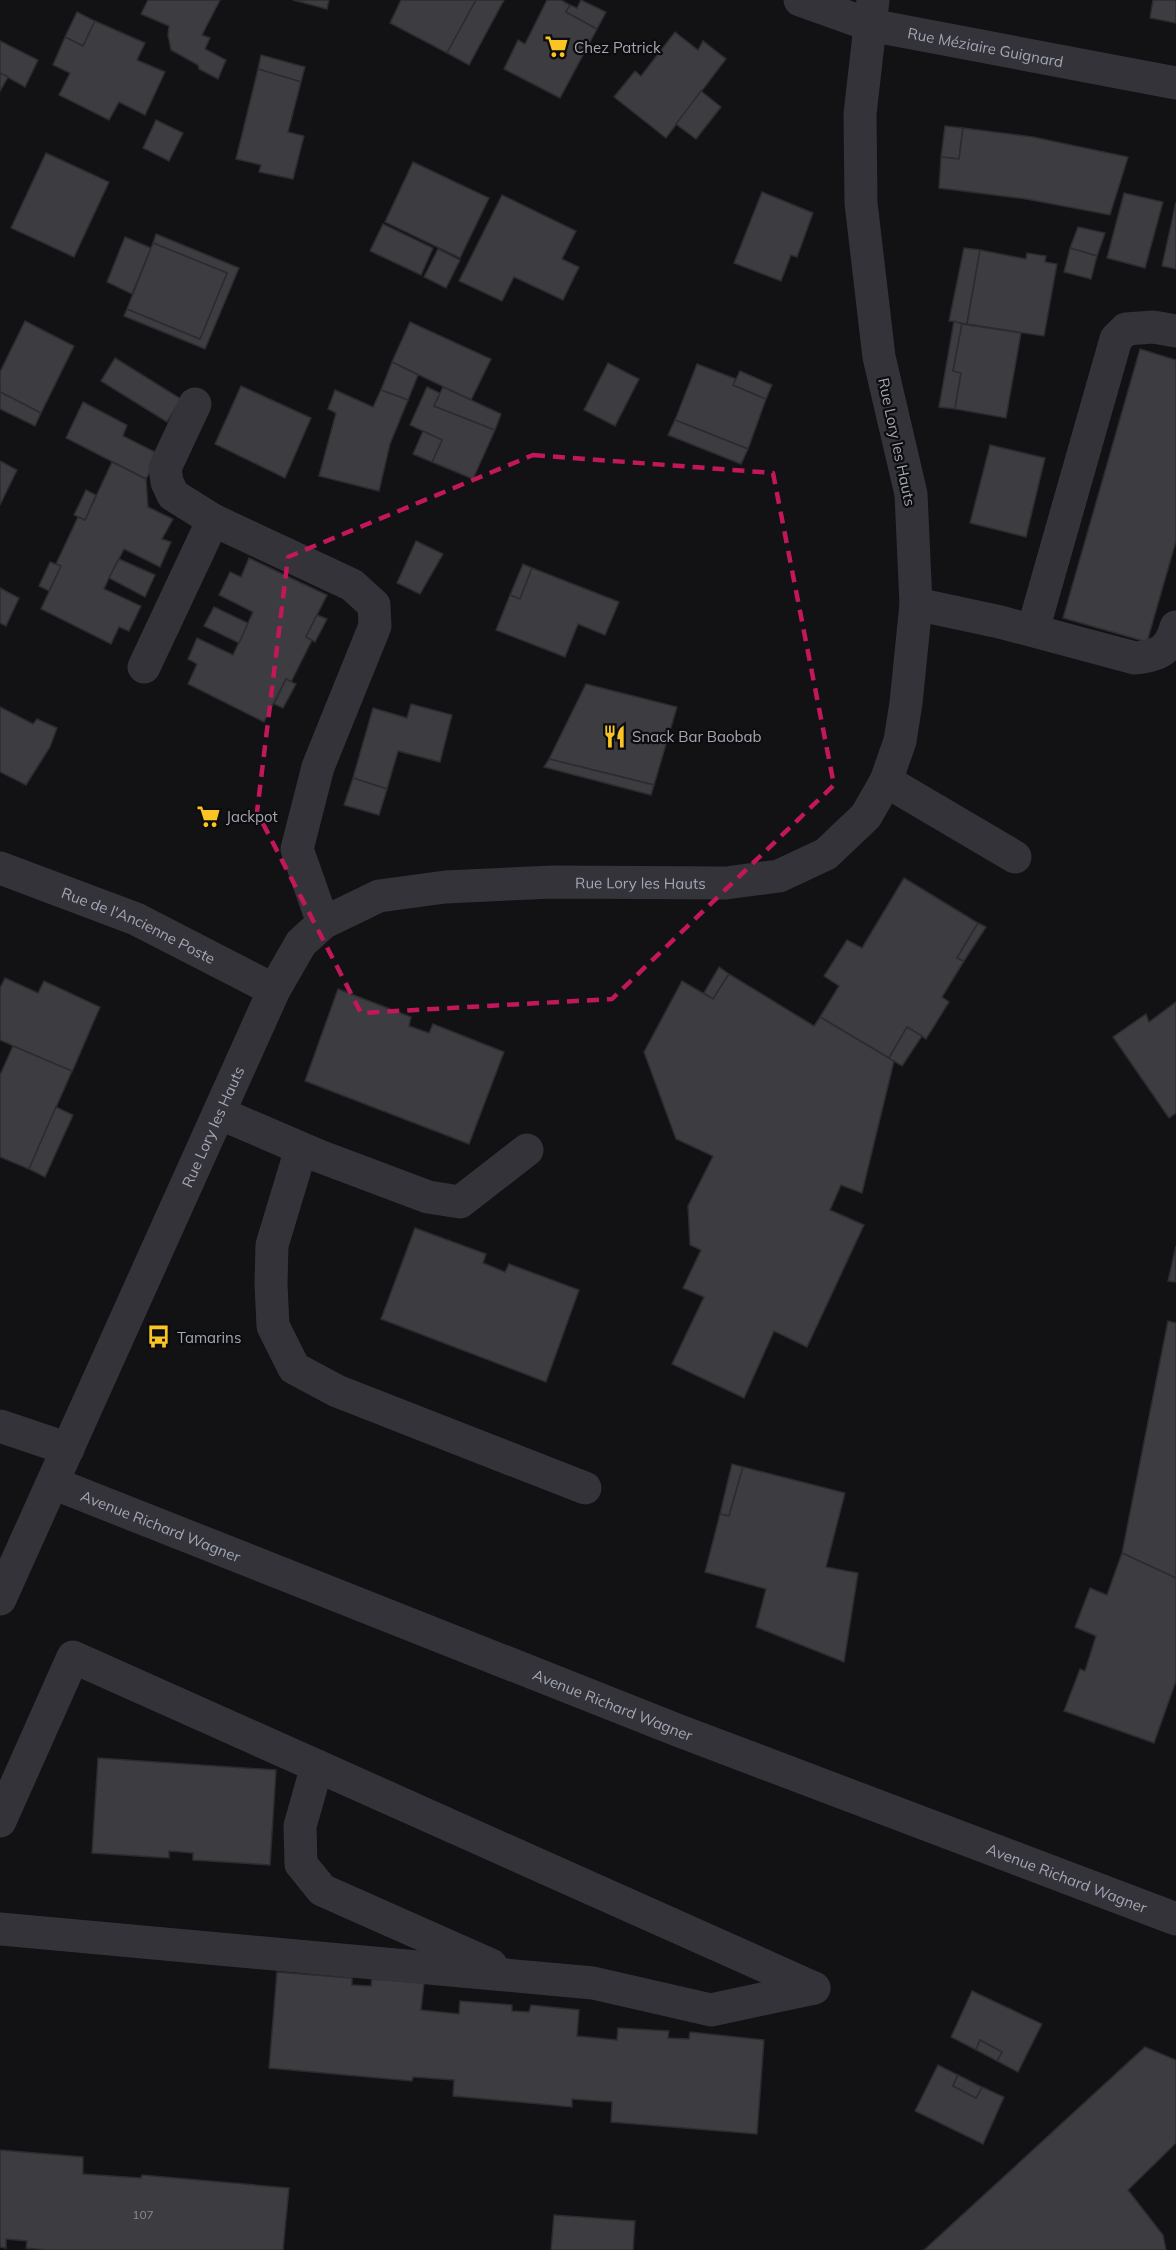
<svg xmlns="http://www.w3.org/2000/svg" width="1176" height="2250" viewBox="0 0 1176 2250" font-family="Mulish,sans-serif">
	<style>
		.building { fill: #3c3c41; stroke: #2c2c30; stroke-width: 1.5 }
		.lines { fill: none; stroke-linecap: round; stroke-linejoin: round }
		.minor { stroke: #333339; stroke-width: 33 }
		.marked { fill: none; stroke: #c2185b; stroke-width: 4.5; stroke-dasharray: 12 8; stroke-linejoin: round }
		.labels { text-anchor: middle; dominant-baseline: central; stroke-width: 4.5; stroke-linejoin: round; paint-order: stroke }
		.number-label { font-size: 12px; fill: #888c98 }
		.poi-label { font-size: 15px; fill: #a2a6b5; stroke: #0d0d0e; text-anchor: start }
		.street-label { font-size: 15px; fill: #a2a6b5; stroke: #0d0d0e }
	</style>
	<rect width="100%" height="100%" fill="#121214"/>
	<g class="building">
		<polygon points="148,0 220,0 202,35 210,38 205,49 226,60 218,79 199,69 198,65 171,50 168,35 169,26 141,14"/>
		<polygon points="293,0 329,0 327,9"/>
		<polygon points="401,0 476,0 447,53 390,23"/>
		<polygon points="476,0 504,0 469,65 447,53"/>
		<polygon points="547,0 561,0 570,5 566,12 597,29 560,98 504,69 518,40 525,44"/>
		<polygon points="581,0 606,12 597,29 566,12 570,5 577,8"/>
		<polygon points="1153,0 1176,0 1176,23 1150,18"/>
		<polygon points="77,12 95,21 83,46 65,37"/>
		<polygon points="95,21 145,43 137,60 165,72 145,115 119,102 109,120 59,95 70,73 53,65 65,37 83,46"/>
		<polygon points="675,32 698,50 703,41 726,59 666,138 614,97 635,71 641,76"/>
		<polygon points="0,41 38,60 25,87 0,73"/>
		<polygon points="261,55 305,67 301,82 258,69"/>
		<polygon points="258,69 301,82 288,132 304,136 293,179 259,172 261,165 236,159"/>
		<polygon points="0,73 8,77 0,91"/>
		<polygon points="701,91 721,107 696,139 676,124"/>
		<polygon points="156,120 183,133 169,161 143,148"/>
		<polygon points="945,126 963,128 959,159 941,157"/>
		<polygon points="963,128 1033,137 1128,157 1110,215 1026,199 939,188 941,157 959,159"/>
		<polygon points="46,153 109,182 74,257 11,228"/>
		<polygon points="413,162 489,198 460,258 385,222"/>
		<polygon points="762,192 813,213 797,257 791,255 781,281 734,263"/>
		<polygon points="1124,193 1163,202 1145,268 1107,258"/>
		<polygon points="502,195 576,231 562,259 579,267 563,300 514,277 502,301 459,281"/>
		<polygon points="1176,202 1176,269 1162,266"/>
		<polygon points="383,224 433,248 421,275 370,251"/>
		<polygon points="1078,227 1105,233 1097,256 1070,248"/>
		<polygon points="156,234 239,268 205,349 124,316 127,309 200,339 227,273 153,243"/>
		<polygon points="125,237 151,248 132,294 107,282"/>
		<polygon points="153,243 227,273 200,339 127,309"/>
		<polygon points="964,248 980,250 967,324 949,321"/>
		<polygon points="1070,248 1097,256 1091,279 1064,272"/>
		<polygon points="438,249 460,260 446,288 424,277"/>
		<polygon points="980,250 1026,259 1027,253 1046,256 1045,262 1057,264 1044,336 967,324"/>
		<polygon points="25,321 74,346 41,413 0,392 0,372"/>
		<polygon points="954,321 962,324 953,371 961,373 955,409 939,407"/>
		<polygon points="410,322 491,359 471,400 392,362"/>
		<polygon points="962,324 1021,333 1006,418 955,409 961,373 953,371"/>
		<polygon points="1140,349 1176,360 1176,541 1147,642 1063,618"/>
		<polygon points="115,358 181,399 167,422 101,381"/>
		<polygon points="392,362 418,375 408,400 381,390"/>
		<polygon points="608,363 639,379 615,426 584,410"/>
		<polygon points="697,364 736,379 733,385 766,399 748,449 675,420"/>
		<polygon points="740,371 772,385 766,399 733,385"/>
		<polygon points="241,386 311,418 285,478 215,444"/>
		<polygon points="427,387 440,393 434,406 495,430 473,479 432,462 442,440 410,425"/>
		<polygon points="443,387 501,414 495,430 434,406"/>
		<polygon points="335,390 373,407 381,390 408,400 390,444 379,491 319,476 336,413 328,409"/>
		<polygon points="0,392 41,413 35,426 0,409"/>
		<polygon points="83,402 127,425 123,436 159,454 146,479 66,438"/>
		<polygon points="675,420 748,449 741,464 668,435"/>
		<polygon points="423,431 442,440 432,462 413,454"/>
		<polygon points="990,445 1045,458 1026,537 970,523"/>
		<polygon points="0,461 17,470 0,505"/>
		<polygon points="112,462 146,479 148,507 173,519 162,539 171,542 160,567 124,549 109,578 104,589 141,606 129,631 119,627 111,644 41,609 61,566 56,564 78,517 85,520"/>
		<polygon points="86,490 96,495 85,520 74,515"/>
		<polygon points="416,541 443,554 420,594 397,583"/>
		<polygon points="249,558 327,595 306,637 312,640 291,682 286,679 264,722 188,684 197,664 188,659 197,638 233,655 253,612 219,595 230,572 241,577"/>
		<polygon points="119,559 155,575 145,597 109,578"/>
		<polygon points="50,562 61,566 49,591 39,586"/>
		<polygon points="523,564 532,568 520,599 510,595"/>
		<polygon points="532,568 619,602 605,635 578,624 565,657 496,630 510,595 520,599"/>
		<polygon points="0,588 19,598 6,626 0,623"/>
		<polygon points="214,607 248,623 239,643 204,626"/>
		<polygon points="317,615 327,619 315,642 306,637"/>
		<polygon points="286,679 296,684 283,708 274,704"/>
		<polygon points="586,684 677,707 654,785 549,759"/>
		<polygon points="411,704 452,715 440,762 398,751 387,789 353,778 373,708 407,718"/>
		<polygon points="0,707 33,724 37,719 57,728 50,747 26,785 0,772"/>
		<polygon points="549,759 654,785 651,795 544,767"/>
		<polygon points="353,778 387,789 379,815 344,805"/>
		<polygon points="904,878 978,923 957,958 964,961 942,997 949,1002 926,1039 907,1027 889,1058 820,1017 839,986 824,976 847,940 862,948"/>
		<polygon points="978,923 986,927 964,961 957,958"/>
		<polygon points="719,967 729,974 713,999 704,993"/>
		<polygon points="729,974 814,1026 820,1017 894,1061 862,1193 841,1185 830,1210 864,1225 807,1347 774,1331 744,1398 672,1364 704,1297 683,1288 701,1250 690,1245 688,1206 713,1156 676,1139 644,1052 682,981 713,999"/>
		<polygon points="5,978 38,993 44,981 100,1007 72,1072 0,1040 0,988"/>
		<polygon points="338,989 411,1017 409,1026 429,1033 433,1024 504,1052 469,1144 305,1081"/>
		<polygon points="1176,1002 1176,1113 1169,1118 1113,1037 1146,1014 1149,1022"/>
		<polygon points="907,1027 922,1036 902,1066 889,1058"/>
		<polygon points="13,1046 72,1071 29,1169 0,1157 0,1075"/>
		<polygon points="56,1107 73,1115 45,1177 29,1169"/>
		<polygon points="415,1228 486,1254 483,1263 505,1272 509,1264 579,1290 546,1382 381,1319"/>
		<polygon points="1176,1246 1176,1282 1168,1281"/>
		<polygon points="1168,1321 1176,1323 1176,1578 1122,1553"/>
		<polygon points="732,1464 743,1467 729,1516 720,1514"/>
		<polygon points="743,1467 845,1493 826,1567 858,1573 844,1662 756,1627 766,1589 705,1572 720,1514 729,1516"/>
		<polygon points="1122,1553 1176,1578 1176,1681 1154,1743 1064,1711 1080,1669 1085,1671 1096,1636 1075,1627 1090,1588 1107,1595"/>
		<polygon points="98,1758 276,1770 270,1865 193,1860 193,1853 169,1851 169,1858 92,1853"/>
		<polygon points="277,1972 352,1978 352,1985 371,1986 372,1979 424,1983 421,2010 459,2014 460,2001 512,2005 512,2011 529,2012 531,2005 579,2010 577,2036 617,2040 618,2028 669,2031 668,2038 689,2039 690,2032 764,2040 757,2134 611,2122 612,2102 572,2099 572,2107 453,2096 454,2080 413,2077 412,2081 269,2068"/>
		<polygon points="972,1991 1042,2024 1018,2072 997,2061 1002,2052 980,2040 976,2050 951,2037"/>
		<polygon points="980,2040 1002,2052 997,2061 976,2050"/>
		<polygon points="1145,2047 1176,2060 1176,2143 1128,2190 1163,2235 1166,2250 924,2250"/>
		<polygon points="938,2065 958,2075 953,2086 976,2098 982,2087 1004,2097 983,2144 915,2111"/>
		<polygon points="958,2075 982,2087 976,2098 953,2086"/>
		<polygon points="0,2150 83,2157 83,2174 141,2178 142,2175 289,2188 283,2250 49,2250 26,2248 27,2241 6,2239 6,2248 0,2247"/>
		<polygon points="554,2215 635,2221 633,2250 551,2250"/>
	</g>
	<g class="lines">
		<g class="minor">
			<path id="s1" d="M 800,0 L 870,25 L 1176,83"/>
			<polyline points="195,404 165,468 167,482 173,495 213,520"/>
			<path d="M 916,604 L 1000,622 L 1135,658 C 1158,655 1169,652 1176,627"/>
			<polyline points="1033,630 1116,339 1126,329 1153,327 1176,331"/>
			<polyline points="144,667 213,520 352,585 374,605 375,626 318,767 297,849 323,923"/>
			<polyline points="886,781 1015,857"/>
			<path id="s2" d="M 0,868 L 136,919 L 274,990"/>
			<polyline points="219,1113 319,1156 428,1197 460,1202 527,1150"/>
			<polyline points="301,1149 272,1245 271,1284 273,1326 294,1368 337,1391 585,1488"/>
			<polyline points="0,1426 68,1449"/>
			<path id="s3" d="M 53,1483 L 677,1730 L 1176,1919"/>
			<path id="s4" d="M 0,1599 L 274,990 L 301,943 L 323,923 L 379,896 L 445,887 L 553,882 L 726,883 L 779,876 L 826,854 L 866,816 L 886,781 L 900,741 L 906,703 L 916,604 L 911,494 L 879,357 L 861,203 L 860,114 L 873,0"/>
			<polyline points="317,1766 300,1826 301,1864 322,1890 491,1965"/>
			<polyline points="0,1821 73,1657 814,1988"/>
			<polyline points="0,1929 593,1983 711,2010 814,1988"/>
		</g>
	</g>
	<path class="marked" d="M 533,455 L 773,473 L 834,785 L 612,999 L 361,1013 L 257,812 L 288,557 Z"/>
	<defs>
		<symbol id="supermarket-bare" viewBox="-9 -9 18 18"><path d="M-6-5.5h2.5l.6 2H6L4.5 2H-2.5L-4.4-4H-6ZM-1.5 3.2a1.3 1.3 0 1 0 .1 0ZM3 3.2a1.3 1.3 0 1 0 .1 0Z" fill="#fac524" stroke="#0d0d0e" stroke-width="2.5" paint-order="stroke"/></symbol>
		<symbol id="restaurant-bare" viewBox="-9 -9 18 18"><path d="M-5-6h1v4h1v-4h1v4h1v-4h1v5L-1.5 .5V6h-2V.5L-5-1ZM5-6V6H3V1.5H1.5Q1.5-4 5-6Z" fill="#fac524" stroke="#0d0d0e" stroke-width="2.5" paint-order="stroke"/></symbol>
		<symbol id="bus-bare" viewBox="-9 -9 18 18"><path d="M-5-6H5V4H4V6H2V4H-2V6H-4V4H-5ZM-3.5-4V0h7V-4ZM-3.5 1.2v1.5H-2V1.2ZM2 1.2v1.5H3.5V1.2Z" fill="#fac524" stroke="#0d0d0e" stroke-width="2.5" paint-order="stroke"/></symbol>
	</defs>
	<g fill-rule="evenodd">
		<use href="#supermarket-bare" x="540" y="30" width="33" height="33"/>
		<use href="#restaurant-bare" x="598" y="720" width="33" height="33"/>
		<use href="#supermarket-bare" x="192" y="800" width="33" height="33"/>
		<use href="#bus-bare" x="142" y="1320" width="33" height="33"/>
	</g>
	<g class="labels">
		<g class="number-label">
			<text x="143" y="2214">107</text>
		</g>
		<g class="poi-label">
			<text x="574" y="47">Chez Patrick</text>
			<text x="632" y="736">Snack Bar Baobab</text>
			<text x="226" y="816">Jackpot</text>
			<text x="177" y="1337">Tamarins</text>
		</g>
		<g class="street-label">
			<text stroke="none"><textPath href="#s1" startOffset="192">Rue Méziaire Guignard</textPath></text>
			<text transform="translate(897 442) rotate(78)">Rue Lory les Hauts</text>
			<text stroke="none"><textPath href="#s4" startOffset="1076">Rue Lory les Hauts</textPath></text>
			<text stroke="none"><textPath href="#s2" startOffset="150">Rue de l'Ancienne Poste</textPath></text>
			<text stroke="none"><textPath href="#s4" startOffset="518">Rue Lory les Hauts</textPath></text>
			<text stroke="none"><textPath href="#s3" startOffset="116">Avenue Richard Wagner</textPath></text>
			<text stroke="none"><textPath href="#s3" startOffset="602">Avenue Richard Wagner</textPath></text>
			<text stroke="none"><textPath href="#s3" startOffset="1088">Avenue Richard Wagner</textPath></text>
		</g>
	</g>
</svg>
